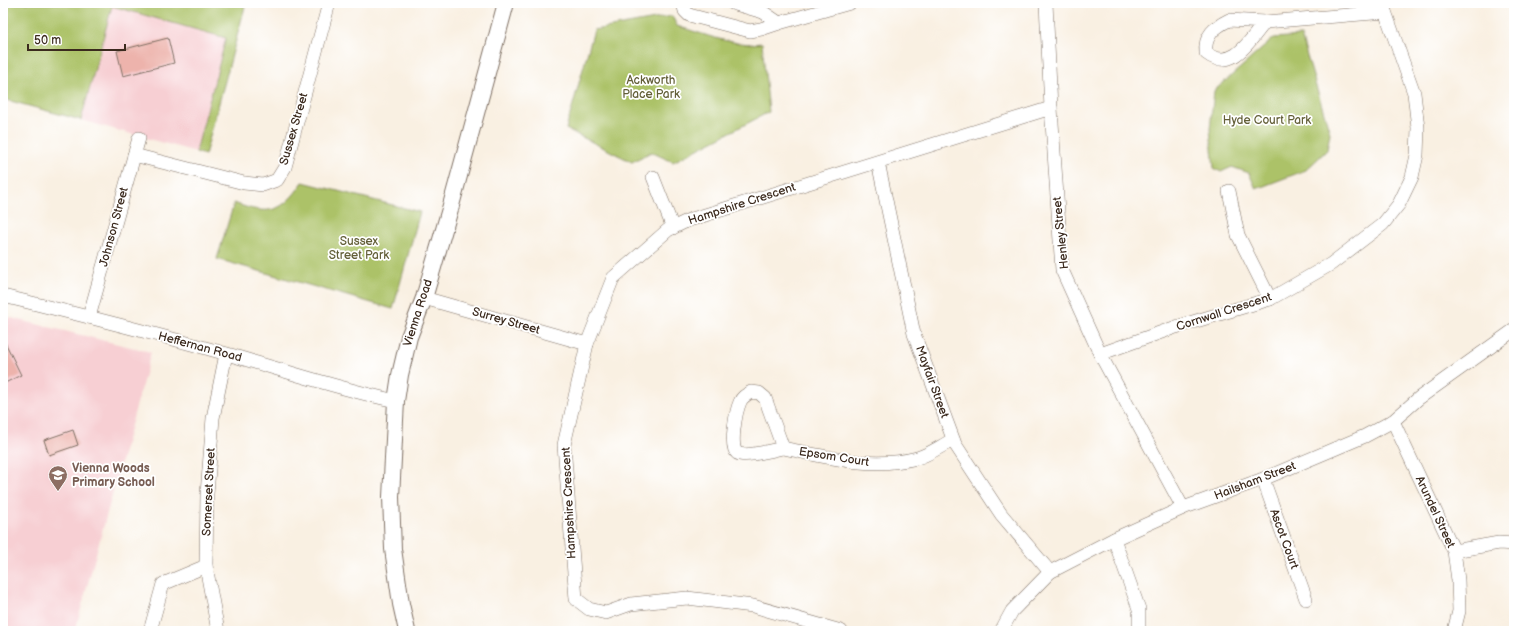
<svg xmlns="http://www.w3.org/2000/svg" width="1517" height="634" viewBox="0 0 1517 634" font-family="'Balsamiq Sans',sans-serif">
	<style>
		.built { fill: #f7cfd3 }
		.green { fill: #acc267; stroke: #747642 }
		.building { fill: #edb3ac }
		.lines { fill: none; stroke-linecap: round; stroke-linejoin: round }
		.minor-casing { stroke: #7e6f63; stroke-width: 14 }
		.major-casing { stroke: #7e6f63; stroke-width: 18 }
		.minor { stroke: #fff; stroke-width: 13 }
		.major { stroke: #fff; stroke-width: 16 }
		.labels { text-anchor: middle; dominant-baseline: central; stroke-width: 3.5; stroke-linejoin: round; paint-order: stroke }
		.park-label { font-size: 12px; fill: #635f38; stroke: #fff }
		.street-label { font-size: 12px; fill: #3b2a1e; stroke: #fff }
		.education-label { font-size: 12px; font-weight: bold; fill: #785e54; stroke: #fff; text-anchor: start }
	</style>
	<rect width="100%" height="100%" fill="#fff"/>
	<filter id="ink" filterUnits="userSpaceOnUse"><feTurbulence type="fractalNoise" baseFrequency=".025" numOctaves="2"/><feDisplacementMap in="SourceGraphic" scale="8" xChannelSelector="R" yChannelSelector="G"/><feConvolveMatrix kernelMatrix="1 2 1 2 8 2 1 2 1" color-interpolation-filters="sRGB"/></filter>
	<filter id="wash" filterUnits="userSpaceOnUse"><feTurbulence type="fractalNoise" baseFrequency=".012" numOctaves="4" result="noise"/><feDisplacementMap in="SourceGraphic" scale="16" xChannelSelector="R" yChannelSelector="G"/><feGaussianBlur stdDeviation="0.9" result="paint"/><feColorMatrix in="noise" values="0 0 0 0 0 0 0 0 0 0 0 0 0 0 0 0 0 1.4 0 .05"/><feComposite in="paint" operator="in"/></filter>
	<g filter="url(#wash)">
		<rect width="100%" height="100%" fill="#f9f0e2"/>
		<g class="built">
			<polygon points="112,5 227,38 196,152 81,120"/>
			<polygon points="3,316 151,352 75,631 3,631"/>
		</g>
		<g class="green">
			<polygon points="3,3 246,3 205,155 196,152 226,38 112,6 81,120 3,99"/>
			<path d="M 672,16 L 677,26 C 704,34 734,47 762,43 L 769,112 L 673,162 L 651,152 L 632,162 L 566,129 L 594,30 Z"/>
			<polygon points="1301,36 1330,133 1327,150 1306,170 1256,189 1249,173 1232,167 1221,172 1214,168 1210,129 1214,91 1274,38"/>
			<path d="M 303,182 L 420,212 L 393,309 L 217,259 L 234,203 C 269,216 282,213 303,182 Z"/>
		</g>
		<g id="blocks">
			<g class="building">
				<polygon points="168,38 174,63 123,76 117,51"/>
				<polygon points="3,338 21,375 3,384"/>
				<polygon points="73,430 78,445 49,455 44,440"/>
			</g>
		</g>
	</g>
	<g filter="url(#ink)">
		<use href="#blocks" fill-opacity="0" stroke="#7e6f63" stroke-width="1"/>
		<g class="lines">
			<defs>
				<g id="minor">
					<polyline points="683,3 685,11 689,15 750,31 761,29 779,23 763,12 732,3"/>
					<polyline points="1046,3 1051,108 1062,270 1100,354 1183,508"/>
					<path d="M 1229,20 L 1265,22 C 1250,40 1232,73 1206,53 C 1204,35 1215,27 1229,20 Z"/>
					<polyline points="1265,22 1385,12"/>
					<polyline points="779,23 850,3"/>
					<polyline points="134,155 244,183 263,185 277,180 285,167 329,3"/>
					<polyline points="878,162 914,334 955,444 1001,514 1050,572"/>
					<polyline points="653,177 673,228"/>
					<polyline points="1229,191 1238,235 1270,299"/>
					<path d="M 3,296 C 78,314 153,333 227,354 C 283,370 339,389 396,401"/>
					<polyline points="424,298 587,344"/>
					<polyline points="89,317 139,138"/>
					<polyline points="1100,354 1176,327 1270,299 1331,264 1383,224 1399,204 1412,177 1417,155 1418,128 1414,93 1382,3"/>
					<path d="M 751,392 L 759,393 L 765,398 L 783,448 C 773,450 745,458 737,453 C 729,447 736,411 740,402 C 742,397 746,395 751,392 Z"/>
					<polyline points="1393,421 1454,551 1458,580 1459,611 1454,631"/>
					<path d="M 783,448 C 828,457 871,470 917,458 C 929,455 942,445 953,440"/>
					<polyline points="1263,479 1306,599"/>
					<polyline points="1114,539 1139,609 1139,631"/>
					<polyline points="1454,551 1499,543 1514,544"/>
					<polyline points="150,631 163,584 206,566"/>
					<polyline points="218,631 206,566 207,494 213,418 226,354"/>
					<polyline points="841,631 753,606 687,598 631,604 606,613 589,609 576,599 564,445 587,344 613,278 668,230 689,220 1051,108"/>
					<polyline points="1001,631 1012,611 1050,572 1114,539 1183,508 1263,479 1365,436 1393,421 1419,398 1514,330"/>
				</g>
				<polyline id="major" points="407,631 401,604 393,549 391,497 396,401 400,375 409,337 424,298 450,209 506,3"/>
			</defs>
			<use href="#minor" class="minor-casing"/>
			<use href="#major" class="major-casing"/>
			<use href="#minor" class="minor"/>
			<use href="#major" class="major"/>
		</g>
	</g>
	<defs>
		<symbol id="school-pin" viewBox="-11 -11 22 30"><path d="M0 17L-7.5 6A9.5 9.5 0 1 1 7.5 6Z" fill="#8d6e63" stroke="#fff"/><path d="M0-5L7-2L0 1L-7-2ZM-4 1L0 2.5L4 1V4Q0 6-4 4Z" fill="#fff"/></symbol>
	</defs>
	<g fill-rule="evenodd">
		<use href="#school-pin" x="47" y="464" width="22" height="30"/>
	</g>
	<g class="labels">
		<g class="park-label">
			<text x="651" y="80">Ackworth<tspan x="651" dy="14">Place Park</tspan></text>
			<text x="1267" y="120">Hyde Court Park</text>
			<text x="359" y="241">Sussex<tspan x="359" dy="14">Street Park</tspan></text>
		</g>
		<g class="street-label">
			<text transform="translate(294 129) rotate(-74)">Sussex Street</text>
			<text transform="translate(742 204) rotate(-18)">Hampshire Crescent</text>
			<text transform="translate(114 227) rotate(-75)">Johnson Street</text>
			<text transform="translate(1061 233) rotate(-96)">Henley Street</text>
			<text transform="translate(1224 312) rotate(-18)">Cornwall Crescent</text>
			<text transform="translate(418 313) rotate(-72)">Vienna Road</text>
			<text transform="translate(506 321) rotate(16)">Surrey Street</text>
			<text transform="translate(200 347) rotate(15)">Heffernan Road</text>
			<text transform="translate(932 382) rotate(70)">Mayfair Street</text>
			<text transform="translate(834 457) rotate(9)">Epsom Court</text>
			<text transform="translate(1255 481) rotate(-21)">Hailsham Street</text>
			<text transform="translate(209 492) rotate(-87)">Somerset Street</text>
			<text transform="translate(569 503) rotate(-93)">Hampshire Crescent</text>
			<text transform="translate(1435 512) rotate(65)">Arundel Street</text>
			<text transform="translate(1284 539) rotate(70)">Ascot Court</text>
		</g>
		<g class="education-label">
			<text x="72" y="468">Vienna Woods<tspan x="72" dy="14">Primary School</tspan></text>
		</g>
	</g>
	<rect width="1517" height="634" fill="none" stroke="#fff" stroke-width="16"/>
	<path d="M28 44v6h97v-6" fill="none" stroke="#3b2a1e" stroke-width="2"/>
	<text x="34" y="44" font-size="12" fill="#3b2a1e" stroke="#ffffff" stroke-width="3" paint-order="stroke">50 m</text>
</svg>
